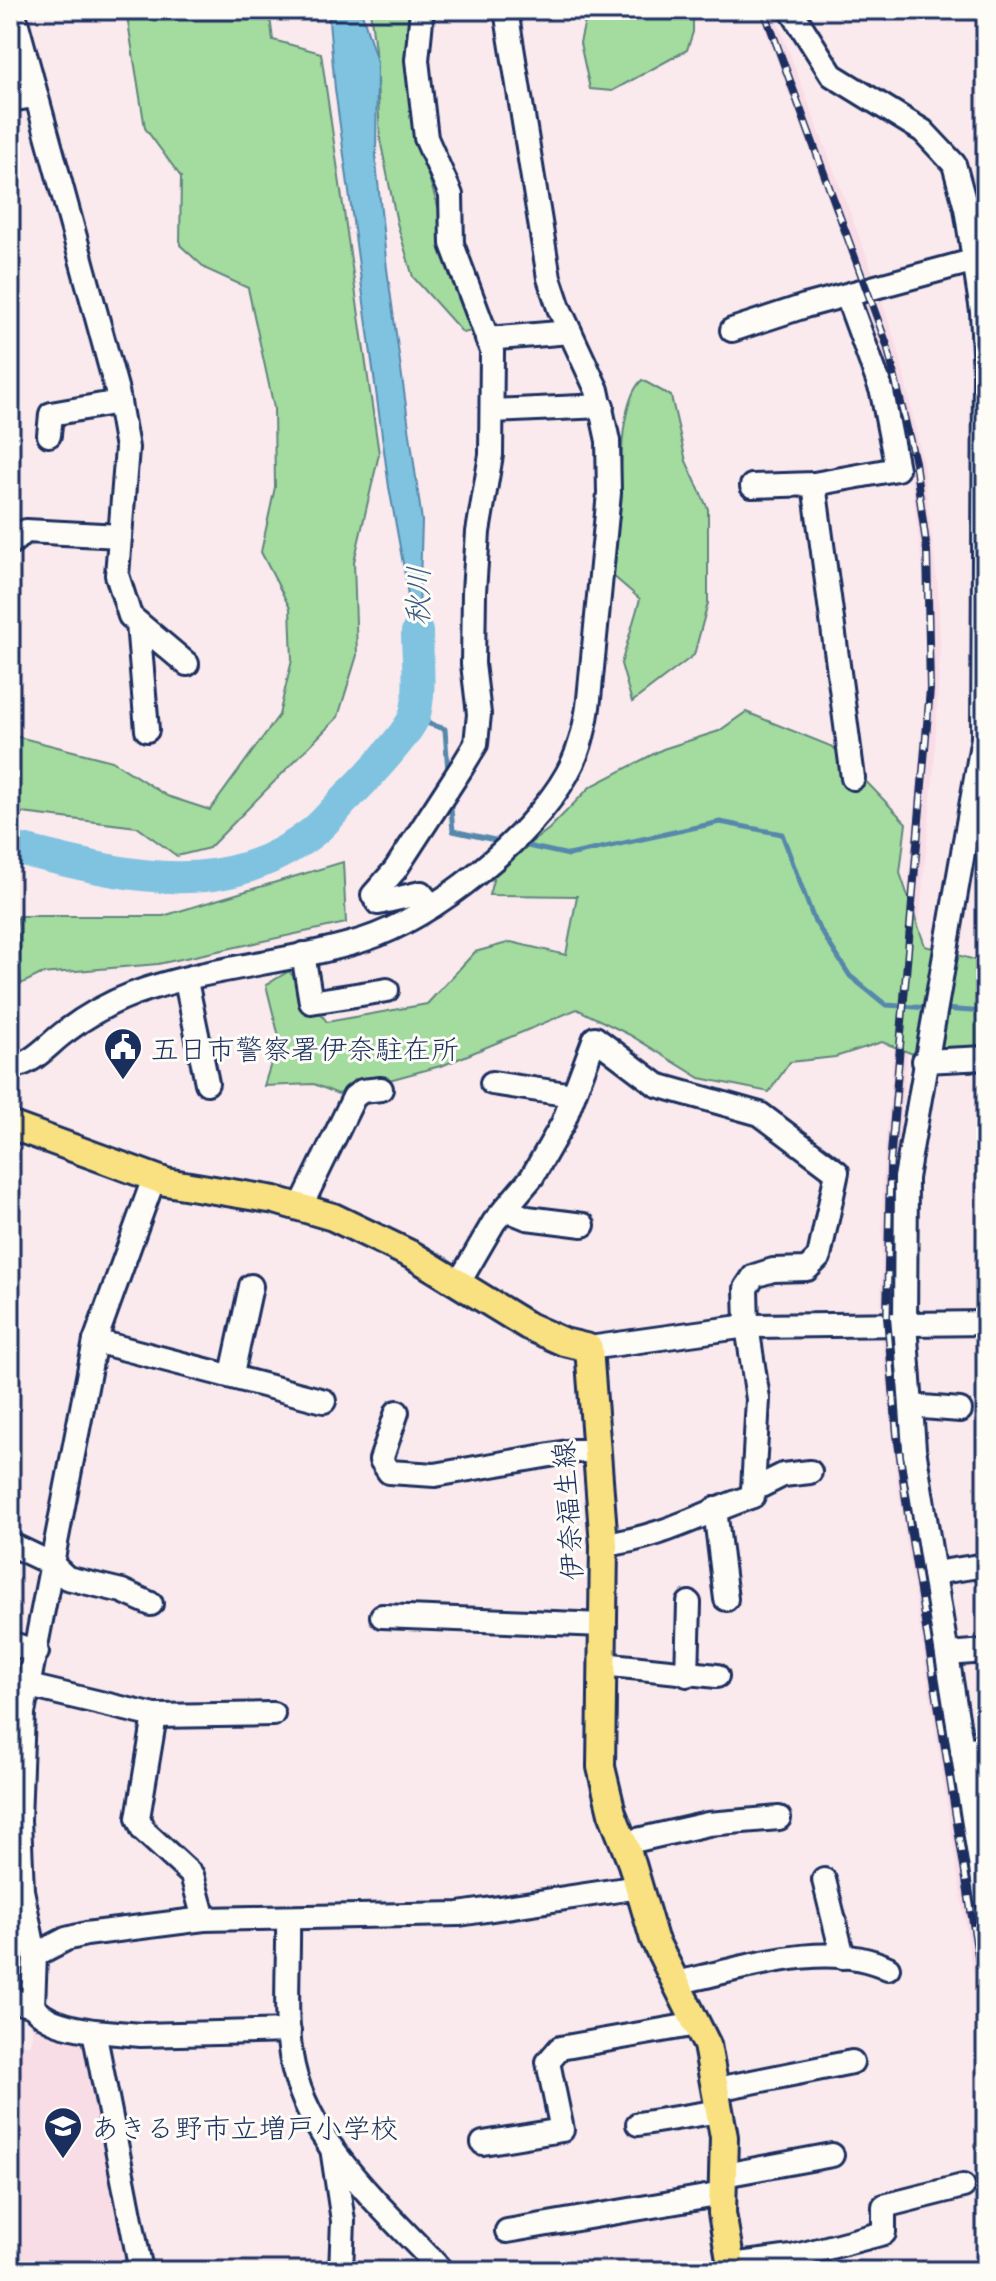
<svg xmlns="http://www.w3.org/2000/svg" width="996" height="2281" viewBox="0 0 996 2281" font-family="'Playpen Sans','Klee One',sans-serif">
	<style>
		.built { fill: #f8dce6 }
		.green { fill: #a4db9e; stroke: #60857e; stroke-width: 2 }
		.water { fill: #7fc3e0; stroke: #5788ac; stroke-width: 2 }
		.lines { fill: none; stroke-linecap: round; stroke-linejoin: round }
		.stream { stroke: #5788ac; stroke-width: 5 }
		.river { stroke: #7fc3e0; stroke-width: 32 }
		.minor-casing { stroke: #1b2f5e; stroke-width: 28 }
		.major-casing { stroke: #1b2f5e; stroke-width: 32 }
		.minor { stroke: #fdfcf7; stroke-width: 22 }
		.major { stroke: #f9e181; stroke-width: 26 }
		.rail-casing { stroke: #1b2f5e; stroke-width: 8 }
		.rail { stroke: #fdfcf7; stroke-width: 5; stroke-dasharray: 15; stroke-linecap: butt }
		.labels { text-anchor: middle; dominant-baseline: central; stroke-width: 6; stroke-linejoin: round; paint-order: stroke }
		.poi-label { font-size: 28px; fill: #1b2f5e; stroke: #fdfcf7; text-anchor: start }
		.street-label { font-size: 28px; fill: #1b2f5e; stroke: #fdfcf7 }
		.water-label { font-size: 30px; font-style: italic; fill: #395b85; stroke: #fdfcf7 }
	</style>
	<rect width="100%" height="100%" fill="#fae9ed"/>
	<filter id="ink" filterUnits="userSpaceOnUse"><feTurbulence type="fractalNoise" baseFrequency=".0125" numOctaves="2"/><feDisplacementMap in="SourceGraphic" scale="16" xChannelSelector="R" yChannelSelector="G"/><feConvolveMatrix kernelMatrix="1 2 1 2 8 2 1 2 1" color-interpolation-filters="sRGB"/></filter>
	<g filter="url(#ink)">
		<g class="built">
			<polygon points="758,10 773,10 875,279 860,284"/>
			<polygon points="879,293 899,353 923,464 938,591 940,649 934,765 896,1170 894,1316 881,1318 883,1174 928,659 927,604 910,469 896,396 864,298"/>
			<polygon points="881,1330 895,1330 906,1450 986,1961 986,2056 897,1481"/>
			<polygon points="33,2025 85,2037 137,2271 10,2271 10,2043 31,2046"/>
		</g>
		<g class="green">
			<polygon points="126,10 269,10 273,40 321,53 379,454 354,562 357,655 338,717 209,848 177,856 137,827 15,812 11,735 112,761 167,796 210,810 279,715 292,660 290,608 261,552 275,487 274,408 248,288 206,269 180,245 181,177 145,128"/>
			<polygon points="370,10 414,10 423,159 477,330 463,333 413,277 397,223 380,139 376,58"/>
			<polygon points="582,10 693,10 693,32 687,50 612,91 590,89 580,43 586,16"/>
			<path d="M 642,380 L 671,396 L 686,461 L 708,509 L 708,603 L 694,655 L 632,702 L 621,664 L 640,599 L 611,574 C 614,556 618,537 619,519 C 622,484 617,403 642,380 Z"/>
			<polygon points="746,712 833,747 906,823 900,873 925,946 986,963 986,1064 913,1054 882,1042 835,1057 790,1062 769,1092 700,1078 630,1035 577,1009 444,1065 338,1094 314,1084 264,1086 279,1037 266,985 289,971 327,1022 427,1004 475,952 511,942 566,955 577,896 489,895 496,869 549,829 590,787 663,749 719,731"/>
			<polygon points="343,862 346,923 158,964 41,974 21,984 18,916 163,916"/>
		</g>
		<polygon class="water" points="328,10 361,10 377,62 376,162 387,269 422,521 417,676 406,580 389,487 335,89"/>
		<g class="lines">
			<g class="stream">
				<polyline points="414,719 445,729 448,772"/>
				<polyline points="450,798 453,831 504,842"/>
				<polyline points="518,844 569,855 720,822 782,834 814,920 850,976 886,1005 929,1008"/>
				<polyline points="943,1009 986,1012"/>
			</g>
			<path class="river" d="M 10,847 C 117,873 218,906 313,832 C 326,822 336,808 347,797 C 362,783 408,734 414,717 C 422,693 417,658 417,632"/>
			<defs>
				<g id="minor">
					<polyline points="13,10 117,391 127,448 117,575 130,616 187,664"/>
					<polyline points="422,10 417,60 426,138 451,195 452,244 492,351 491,455 478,532 474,592 473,664 479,714 476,744 462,767 395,870 373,895 378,903 421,893 432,906"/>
					<polyline points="791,10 832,75 923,131 954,164 966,208 982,311 985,374 983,738 906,1178 905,1324 914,1449 986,1899"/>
					<polyline points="10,100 34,96"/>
					<polyline points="732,330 805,306 976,260"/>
					<polyline points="487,339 570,332"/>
					<polyline points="492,411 602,406"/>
					<polyline points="49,435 51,414 119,402"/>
					<polyline points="814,484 853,778"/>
					<polyline points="752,486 814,484 897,469 882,392 847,296"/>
					<polyline points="10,544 26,531 120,536"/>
					<polyline points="138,623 147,730"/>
					<polyline points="303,954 311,1002 387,990"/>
					<polyline points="186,981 207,1083"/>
					<polyline points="924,1061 986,1058"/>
					<path d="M 10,1067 C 34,1064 47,1045 65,1032 C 86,1016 109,1003 133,994 C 207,967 289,963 363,940 C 434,918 531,838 567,774 C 580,751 586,726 589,699 L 609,493 L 608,441 L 597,390 L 559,308 L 549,278 L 506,10"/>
					<polyline points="492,1083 573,1095"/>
					<polyline points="301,1206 354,1097 362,1091 381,1089"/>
					<polyline points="505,1209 527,1218 583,1225"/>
					<polyline points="458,1284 494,1222 532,1177 563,1123 595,1038 657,1085 760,1114 837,1172 819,1257 807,1269 773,1270 754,1276 746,1288 747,1326 758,1399 753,1490"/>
					<polyline points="95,1341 324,1401"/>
					<polyline points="589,1348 747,1326 986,1323"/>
					<polyline points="232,1374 251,1286"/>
					<polyline points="911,1406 960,1410"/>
					<polyline points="397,1412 381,1460 389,1472 435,1475 573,1451 595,1451"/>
					<polyline points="715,1509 726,1599"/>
					<polyline points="10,1544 52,1564 67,1578 122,1591 151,1604"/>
					<path d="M 604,1545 C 664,1537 698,1515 753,1496 L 753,1490 L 783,1475 L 810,1472"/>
					<polyline points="934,1573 986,1565"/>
					<polyline points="382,1616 603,1625"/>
					<polyline points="10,1643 37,1652"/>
					<polyline points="947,1654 986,1651"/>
					<polyline points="602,1664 717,1676"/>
					<polyline points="687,1675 689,1603"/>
					<polyline points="29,1686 155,1716 273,1714"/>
					<polyline points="155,1716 138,1818 143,1830 192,1875 204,1919"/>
					<polyline points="962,1751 986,1746"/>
					<polyline points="624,1843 708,1824 779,1818"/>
					<polyline points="824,1880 843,1957"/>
					<path d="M 288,1920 C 289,1967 283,2020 293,2066 C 311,2148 388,2212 442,2271"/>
					<polyline points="35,1955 66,1939 86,1934 204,1919 459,1914 639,1887"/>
					<path d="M 675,1983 C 740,1970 825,1938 888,1968"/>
					<path d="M 10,2000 L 33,2006 C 45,2023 73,2028 94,2031 L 141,2271"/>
					<polyline points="33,2006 35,1955 22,1890 19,1820 23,1713 95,1341 154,1178"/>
					<polyline points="94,2031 141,2035 289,2031"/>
					<polyline points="717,2089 852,2062"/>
					<polyline points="638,2124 720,2111"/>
					<polyline points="483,2143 562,2130 548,2062 560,2048 697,2024"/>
					<polyline points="332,2148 343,2221 341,2271"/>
					<polyline points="724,2175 832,2155"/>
					<polyline points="507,2231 723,2194"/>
					<polyline points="731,2265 792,2257 884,2233 884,2206 963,2186"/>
				</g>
				<polyline id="major" points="10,1125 166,1182 275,1200 333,1217 414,1256 528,1326 564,1342 589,1348 604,1545 601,1767 612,1813 632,1864 654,1939 707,2045 724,2137 722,2213 732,2271"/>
			</defs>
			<use href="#minor" class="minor-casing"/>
			<use href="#major" class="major-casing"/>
			<use href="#minor" class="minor"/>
			<use href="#major" class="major"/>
			<defs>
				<polyline id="rail" points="764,10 887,345 915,462 927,551 930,689 890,1165 887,1317 897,1435 909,1522 986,2005"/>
			</defs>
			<use href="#rail" class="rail-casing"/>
			<use href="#rail" class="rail"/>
		</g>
	</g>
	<defs>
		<symbol id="civic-pin" viewBox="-11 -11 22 30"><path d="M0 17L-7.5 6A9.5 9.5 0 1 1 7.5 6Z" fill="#1b2f5e" stroke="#fdfcf7"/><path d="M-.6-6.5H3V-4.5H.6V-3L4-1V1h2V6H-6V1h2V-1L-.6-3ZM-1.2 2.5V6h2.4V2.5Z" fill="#fff"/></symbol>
		<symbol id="school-pin" viewBox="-11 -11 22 30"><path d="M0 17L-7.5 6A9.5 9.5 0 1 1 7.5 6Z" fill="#1b2f5e" stroke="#fdfcf7"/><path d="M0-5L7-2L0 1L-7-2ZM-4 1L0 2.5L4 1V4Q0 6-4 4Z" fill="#fff"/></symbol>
	</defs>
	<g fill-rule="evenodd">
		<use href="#civic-pin" x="101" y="1025" width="44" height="60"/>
		<use href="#school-pin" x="41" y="2104" width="44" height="60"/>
	</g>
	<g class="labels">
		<g class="poi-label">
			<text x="151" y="1047">五日市警察署伊奈駐在所</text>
			<text x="91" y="2126">あきる野市立増戸小学校</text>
		</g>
		<g class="street-label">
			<text transform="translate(566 1511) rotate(-94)">伊奈福生線</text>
		</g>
		<g class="water-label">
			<text transform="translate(416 596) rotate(-89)">秋川</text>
		</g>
	</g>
	<rect width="996" height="2281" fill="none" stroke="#fdfcf7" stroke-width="40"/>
	<rect x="20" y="20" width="956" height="2241" fill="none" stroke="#1b2f5e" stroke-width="3" filter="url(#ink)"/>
</svg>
